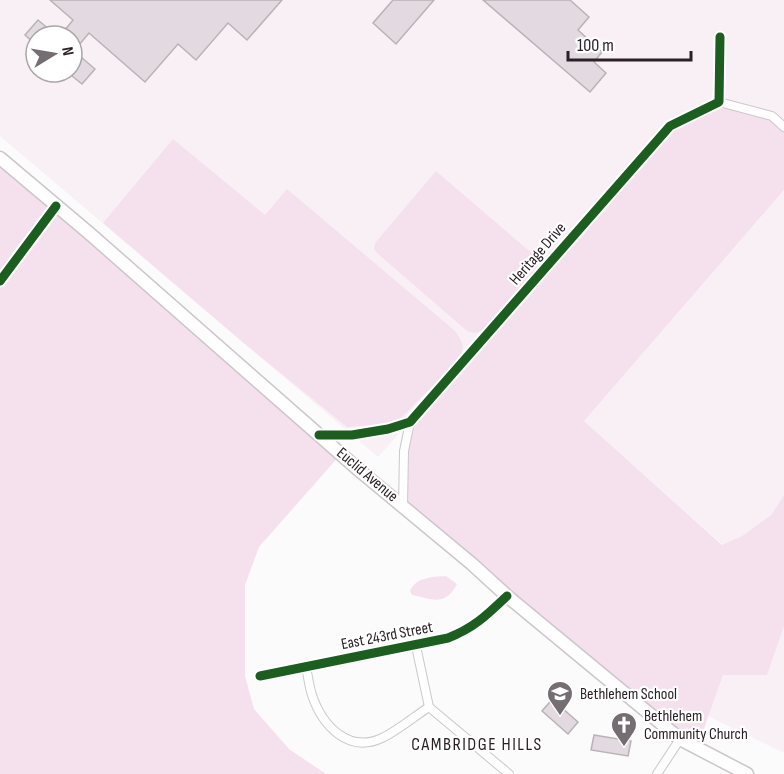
<svg xmlns="http://www.w3.org/2000/svg" width="784" height="774" viewBox="0 0 784 774" font-family="'Sofia Sans Condensed',sans-serif">
	<style>
		.built { fill: #f9f0f5; fill-rule: evenodd }
		.green { fill: #f5e1ed }
		.building { fill: #e3d9e0; stroke: #b8b3b6; stroke-width: 1.5 }
		.lines { fill: none; stroke-linecap: round; stroke-linejoin: round }
		.minor-casing { stroke: #ccc7ca; stroke-width: 10 }
		.primary-casing { stroke: #ccc7ca; stroke-width: 15 }
		.minor { stroke: #fefefe; stroke-width: 8 }
		.primary { stroke: #fefefe; stroke-width: 12 }
		.cycleway-casing { stroke: #fff; stroke-width: 13 }
		.cycleway { stroke: #1b5e20; stroke-width: 9 }
		.labels { text-anchor: middle; dominant-baseline: central; stroke-width: 4.5; stroke-linejoin: round; paint-order: stroke }
		.street-label { font-size: 16px; fill: #2b2026; stroke: #fff }
		.poi-label { font-size: 16px; fill: #2b2026; stroke: #fff; text-anchor: start }
		.neighbourhood-label { font-size: 18px; letter-spacing: 1.5px; fill: #2b2026; stroke: #fff }
	</style>
	<rect width="100%" height="100%" fill="#fbfbfb"/>
	<g class="built">
		<path d="M 0,0 L 784,0 L 784,127 L 675,124 L 378,457 L 0,136 ZM 36,36 L 72,36 L 72,72 L 36,72 Z"/>
		<polygon points="784,190 784,495 771,515 742,536 723,545 583,421"/>
		<polygon points="784,537 784,753 708,716 764,561"/>
	</g>
	<g class="green">
		<polygon points="719,102 772,116 784,127 784,190 584,421 722,545 742,536 771,515 784,495 784,626 767,675 723,675 697,748 403,506 410,422 670,126"/>
		<path d="M 173,139 L 265,215 L 287,189 L 454,330 C 464,343 466,348 456,362 L 398,421 L 380,425 L 347,427 L 246,345 L 103,223 Z"/>
		<polygon points="0,158 341,454 259,547 245,585 245,676 254,709 289,749 326,774 0,774"/>
		<path d="M 436,171 L 535,256 L 537,267 L 533,274 L 487,327 C 480,333 476,334 467,331 L 378,254 L 374,249 L 375,243 Z"/>
		<path d="M 446,576 L 457,584 C 445,607 432,599 412,595 L 410,591 C 416,577 432,577 446,576 Z"/>
	</g>
	<g class="building">
		<polygon points="50,0 282,0 247,40 228,23 196,60 178,44 145,82 89,33 74,51 95,69 82,84 72,76 72,36 60,36 73,20"/>
		<polygon points="393,0 434,0 396,44 373,23"/>
		<polygon points="483,0 570,0 589,17 578,30 602,52 594,62 606,73 590,92"/>
		<polygon points="38,20 57,36 36,36 36,45 25,35"/>
		<polygon points="556,695 564,702 561,707 578,722 568,734 542,711"/>
		<polygon points="594,735 631,741 628,756 591,750"/>
	</g>
	<g class="lines">
		<defs>
			<g id="minor">
				<polyline points="719,102 772,116 784,127"/>
				<polyline points="0,281 56,206"/>
				<path d="M 320,435 C 354,435 377,433 410,422 L 670,126 L 719,102 L 720,37"/>
				<polyline points="403,506 404,451 410,422"/>
				<polyline points="416,646 429,707 509,774"/>
				<path d="M 306,667 C 308,676 309,686 312,695 C 322,725 348,754 382,738 C 397,731 415,716 429,707"/>
				<path d="M 260,676 L 448,638 C 474,628 487,615 507,596"/>
				<polyline points="657,774 680,739"/>
			</g>
			<polyline id="primary" points="0,158 89,233 360,471 472,564 507,596 680,739 747,774"/>
		</defs>
		<use href="#minor" class="minor-casing"/>
		<use href="#primary" class="primary-casing"/>
		<use href="#minor" class="minor"/>
		<use href="#primary" class="primary"/>
		<defs>
			<g id="cycleway">
				<polyline points="0,281 56,206"/>
				<polyline points="319,435 352,435 388,429 410,422 670,126 719,102 720,37"/>
				<path d="M 260,676 L 448,638 C 474,628 487,615 507,596"/>
			</g>
		</defs>
		<use href="#cycleway" class="cycleway-casing"/>
		<use href="#cycleway" class="cycleway"/>
	</g>
	<defs>
		<symbol id="school-pin" viewBox="-11 -11 22 30"><path d="M0 17L-7.5 6A9.5 9.5 0 1 1 7.5 6Z" fill="#746d71" stroke="#fff"/><path d="M0-5L7-2L0 1L-7-2ZM-4 1L0 2.5L4 1V4Q0 6-4 4Z" fill="#fff"/></symbol>
		<symbol id="church-pin" viewBox="-11 -11 22 30"><path d="M0 17L-7.5 6A9.5 9.5 0 1 1 7.5 6Z" fill="#746d71" stroke="#fff"/><path d="M-1.2-6h2.4v3.5h3.3v2.4h-3.3V6h-2.4V-.1h-3.3v-2.4h3.3Z" fill="#fff"/></symbol>
	</defs>
	<g fill-rule="evenodd">
		<use href="#school-pin" x="545" y="679" width="30" height="40"/>
		<use href="#church-pin" x="609" y="710" width="30" height="40"/>
	</g>
	<g class="labels">
		<g class="street-label">
			<text transform="translate(538 254) rotate(-49)">Heritage Drive</text>
			<text transform="translate(367 475) rotate(40)">Euclid Avenue</text>
			<text transform="translate(387 636) rotate(-11)">East 243rd Street</text>
		</g>
		<g class="poi-label">
			<text x="580" y="694">Bethlehem School</text>
			<text x="644" y="716">Bethlehem<tspan x="644" dy="18">Community Church</tspan></text>
		</g>
		<g class="neighbourhood-label">
			<text x="477" y="744">CAMBRIDGE HILLS</text>
		</g>
	</g>
	<g transform="translate(54 54) rotate(79)"><circle r="28" fill="#ffffff" stroke="#aaa6a8" stroke-width="1.5"/>
	<path d="M0-4.5L10 22L0 15L-10 22Z" fill="#746d71"/>
	<text y="-9" font-size="16" font-weight="bold" text-anchor="middle" fill="#2b2026">N</text>
	</g>
	<path d="M568 51v9h123v-9" fill="none" stroke="#2b2026" stroke-width="3"/>
	<text x="577" y="51" font-size="18" fill="#2b2026" stroke="#ffffff" stroke-width="4.5" paint-order="stroke">100 m</text>
</svg>
